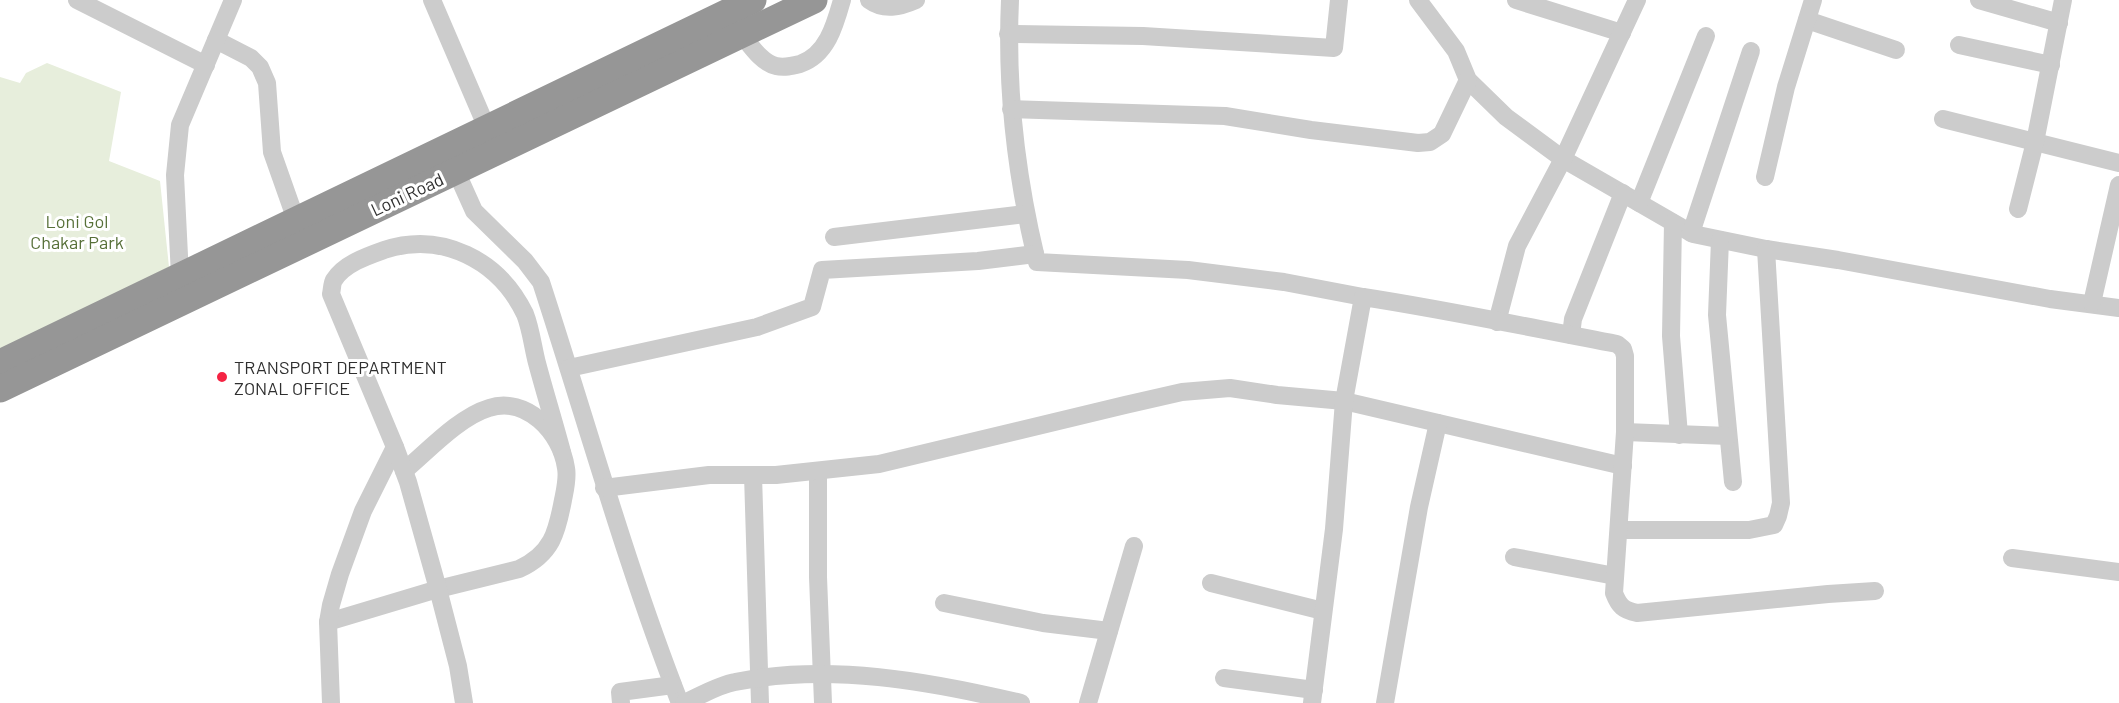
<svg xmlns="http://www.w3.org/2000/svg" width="2119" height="703" viewBox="0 0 2119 703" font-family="Barlow,sans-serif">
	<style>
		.green { fill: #e7eedc }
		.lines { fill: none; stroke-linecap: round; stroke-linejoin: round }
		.minor { stroke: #ccc; stroke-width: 18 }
		.highway { stroke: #969696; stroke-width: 27 }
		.poi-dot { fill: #f52343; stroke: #fff; stroke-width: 2 }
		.labels { text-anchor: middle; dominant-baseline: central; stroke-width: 6; stroke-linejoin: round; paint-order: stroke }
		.street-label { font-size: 18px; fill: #2f2f2f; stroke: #fff }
		.park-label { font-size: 18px; fill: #577038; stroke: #fff }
		.poi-label { font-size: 18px; fill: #2f2f2f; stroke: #fff; text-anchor: start }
	</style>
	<rect width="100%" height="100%" fill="#fff"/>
	<polygon class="green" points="47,63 121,92 109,161 160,181 169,267 0,352 0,77 20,83 26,73"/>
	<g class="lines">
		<g class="minor">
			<polyline points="77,0 206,65"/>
			<polyline points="432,0 487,128"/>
			<path d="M 869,0 C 884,11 900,7 916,0"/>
			<path d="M 1010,0 C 1006,88 1016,176 1037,262 L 1188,270 L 1284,282 L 1363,297"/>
			<polyline points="1418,0 1456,51 1468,80 1506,117 1563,159 1693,234 1766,249 1838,260 2050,299 2119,308"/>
			<polyline points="1516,0 1622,33"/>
			<polyline points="1979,0 2059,23"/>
			<polyline points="1807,20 1896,50"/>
			<polyline points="1008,34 1143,36 1334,48 1339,0"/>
			<path d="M 742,35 C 751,46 762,63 776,66 C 784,68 792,66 800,64 C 827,55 835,25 842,0"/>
			<polyline points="216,40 251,58 260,67 267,83 272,152 296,220"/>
			<polyline points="1959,45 2051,65"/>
			<polyline points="1011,109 1225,116 1311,130 1418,143 1430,142 1442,134 1468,80"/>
			<polyline points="1943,119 2119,163"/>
			<path d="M 456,171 L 474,211 L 525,261 L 541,282 C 587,423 626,565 680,703"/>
			<polyline points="1765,177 1786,87 1813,0"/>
			<polyline points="1639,203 1706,36"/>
			<polyline points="2018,209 2035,142 2063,0"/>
			<polyline points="1673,223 1671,336 1679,435"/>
			<polyline points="1691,233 1751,51"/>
			<polyline points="834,237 1025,214"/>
			<polyline points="1720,240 1717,315 1733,482"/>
			<polyline points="183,284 180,276 175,175 180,125 233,0"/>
			<polyline points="2092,303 2119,185"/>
			<polyline points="1497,322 1517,246 1563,159 1637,0"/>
			<polyline points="1571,335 1573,319 1623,193"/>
			<polyline points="569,368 757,327 812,307 822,270 978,261 1035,254"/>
			<polyline points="1625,432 1728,436"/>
			<polyline points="818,471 818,577 823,703"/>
			<polyline points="753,475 760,703"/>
			<polyline points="604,488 709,475 776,475 879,464 1125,405 1182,392 1230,388 1277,395 1344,401 1623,466"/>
			<polyline points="1619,530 1749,530 1774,525 1778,516 1781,503 1766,249"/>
			<polyline points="1514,557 1615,576"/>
			<polyline points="2012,558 2119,572"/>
			<polyline points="1211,583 1323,611"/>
			<polyline points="944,603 1043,623 1109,631"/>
			<path d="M 328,622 L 438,589 L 519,569 C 552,554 557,532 563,500 C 565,490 568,478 566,468 C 561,432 526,396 489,408 C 459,417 428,451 404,471"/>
			<polyline points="1224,678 1314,690"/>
			<polyline points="331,703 328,622 331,605 340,574 363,511 395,447"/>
			<path d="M 464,703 L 458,666 L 438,589 L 408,482 L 395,447 L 331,294 C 332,290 332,283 334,280 C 344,264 367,256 384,250 C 442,231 499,260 525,314 C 531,329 533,348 537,363 C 545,393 554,422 562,452"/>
			<polyline points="621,703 620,692 673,685"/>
			<path d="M 684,703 C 700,696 718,685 735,682 C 829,663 929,681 1021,703"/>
			<polyline points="1088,703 1134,546"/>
			<path d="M 1312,703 L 1334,529 L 1344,401 L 1363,297 C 1448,310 1532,328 1617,344 L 1623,349 L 1625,356 L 1625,432 L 1614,593 C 1619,606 1623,610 1637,613 L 1828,594 L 1875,591"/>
			<polyline points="1385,703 1419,507 1438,423"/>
		</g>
		<g class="highway">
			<polyline points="0,363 753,0"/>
			<polyline points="0,389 814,0"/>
		</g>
	</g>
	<circle class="poi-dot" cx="222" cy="377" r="6"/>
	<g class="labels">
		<g class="street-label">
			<text transform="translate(407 194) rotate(-25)">Loni Road</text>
		</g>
		<g class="park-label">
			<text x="77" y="221">Loni Gol<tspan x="77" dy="21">Chakar Park</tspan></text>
		</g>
		<g class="poi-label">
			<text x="234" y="367">TRANSPORT DEPARTMENT<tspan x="234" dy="21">ZONAL OFFICE</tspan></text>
		</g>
	</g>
</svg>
